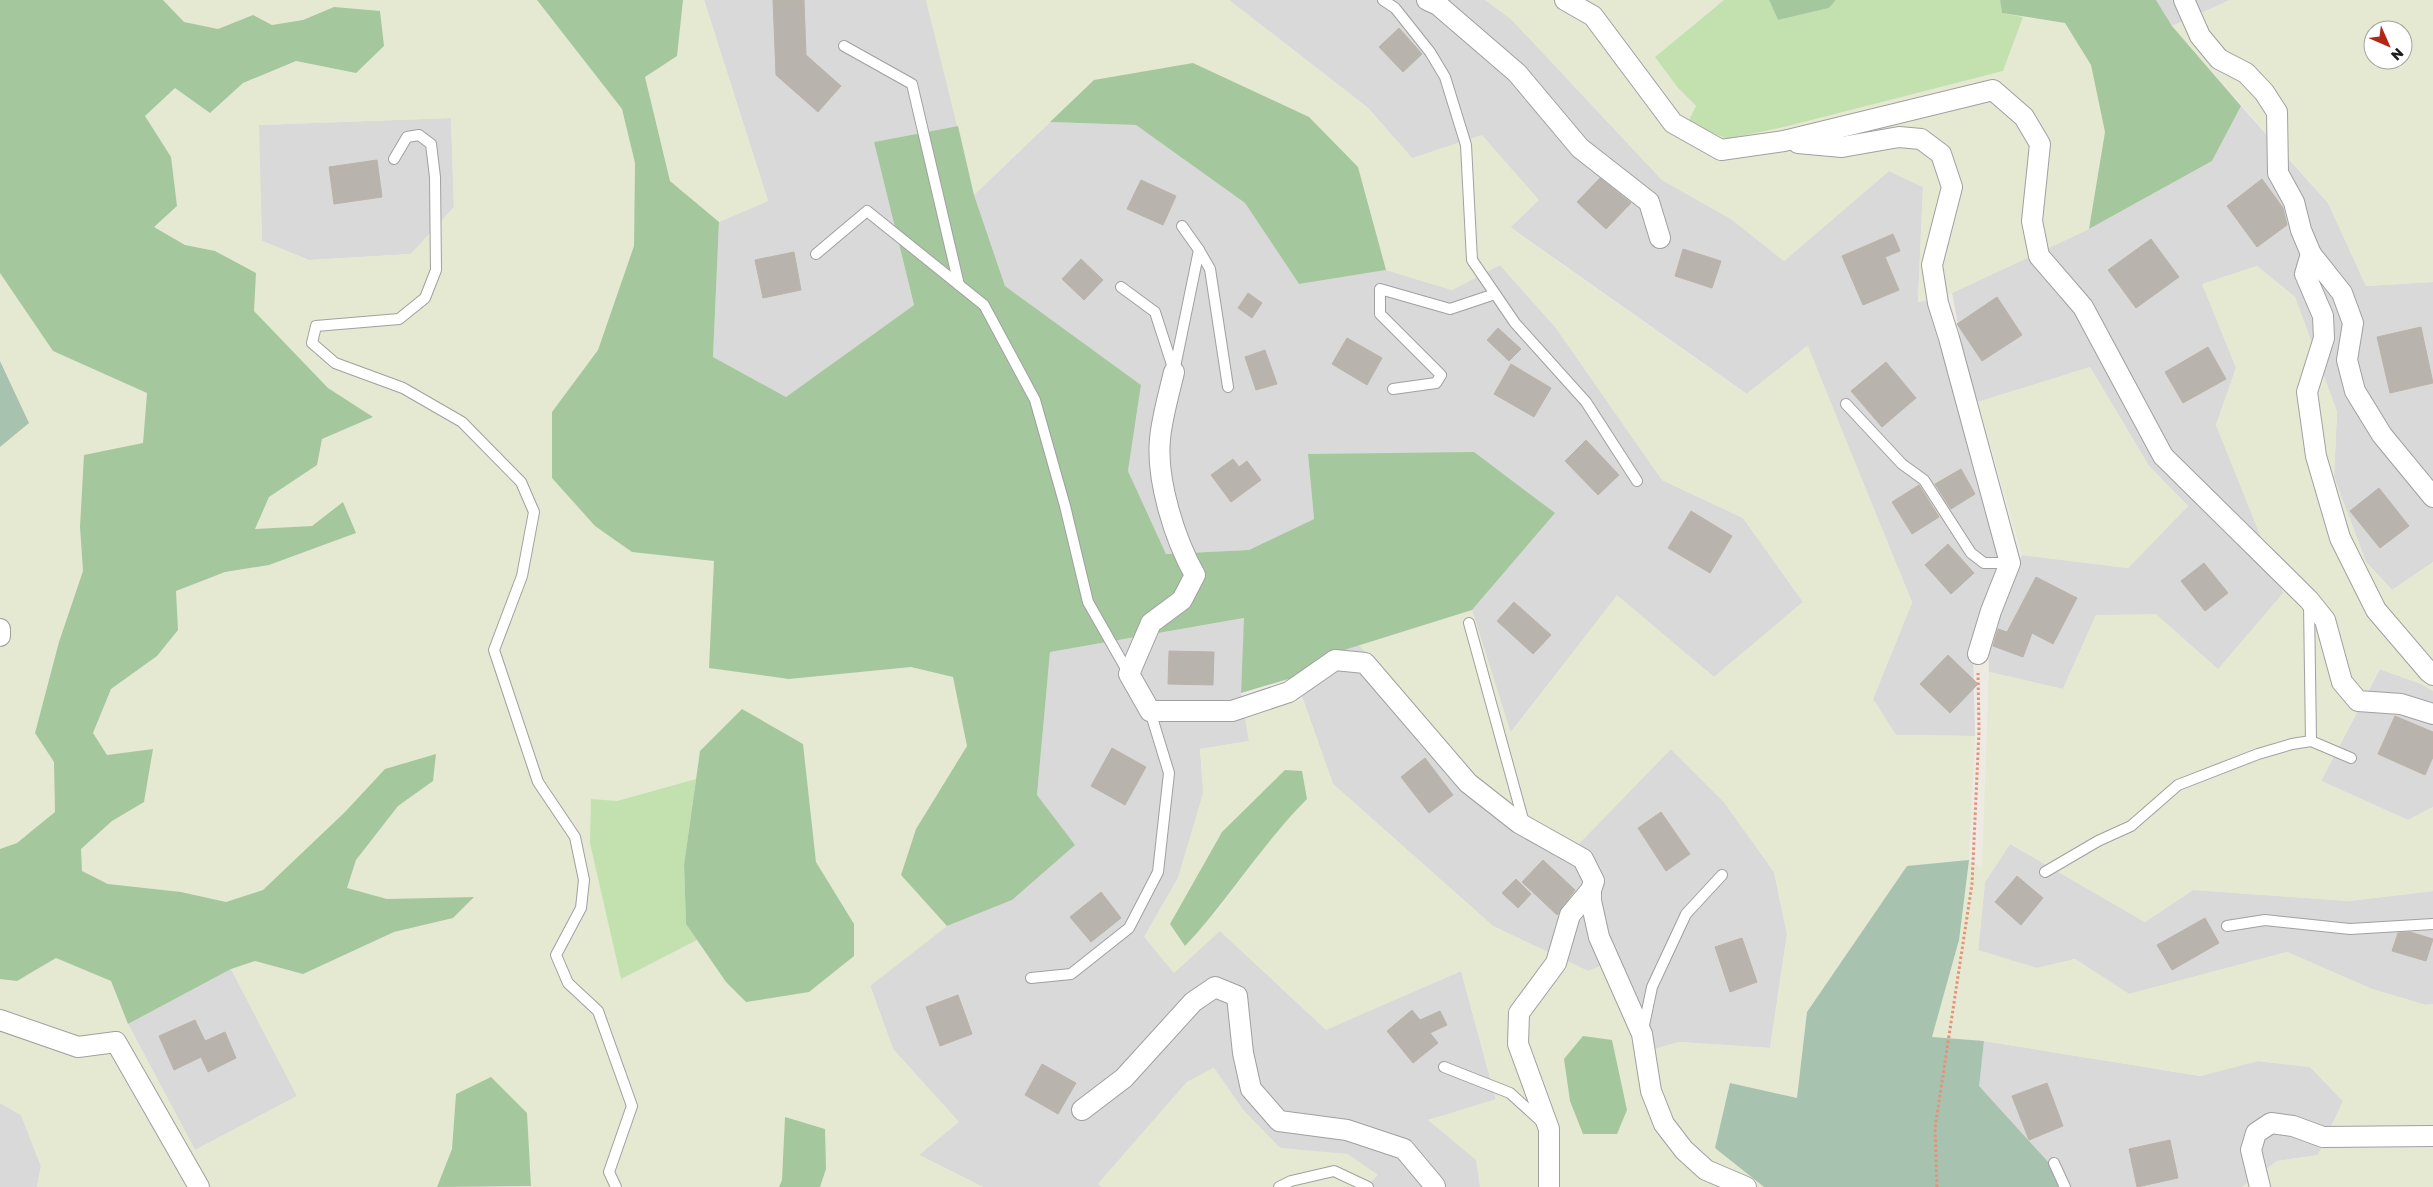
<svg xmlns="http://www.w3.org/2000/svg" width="2433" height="1187" viewBox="0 0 2433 1187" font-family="'Golos Text',sans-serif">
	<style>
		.residential { fill: #dad9d9 }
		.farmland { fill: #e5e9d1; fill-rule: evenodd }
		.grass { fill: #c2e1af }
		.forest { fill: #a5c79d }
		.cemetery { fill: #a7c2ae }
		.building { fill: #b9b3ad; stroke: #bcb3a8 }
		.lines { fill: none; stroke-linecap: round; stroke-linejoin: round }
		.lane-casing { stroke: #a0a0a0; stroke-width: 12 }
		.street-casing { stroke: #a0a0a0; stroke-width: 22 }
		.path { stroke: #e89079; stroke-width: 3; stroke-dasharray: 2.5 2.5; stroke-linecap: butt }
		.lane { stroke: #fff; stroke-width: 10 }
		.street { stroke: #fff; stroke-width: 20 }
	</style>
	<rect width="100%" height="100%" fill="#eceae3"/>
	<g class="residential">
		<polygon points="704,0 926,0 958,126 874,142 914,305 786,397 713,357 719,222 768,201"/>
		<polygon points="1229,0 1485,0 1511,19 1662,180 1731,219 1784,261 1889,171 1923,187 1918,302 1926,300 2004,562 1973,649 1975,736 1896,735 1873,699 1912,602 1807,346 1747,394 1412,158 1368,108"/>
		<polygon points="2156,0 2230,0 2172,26"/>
		<polygon points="2241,106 2328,203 2366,286 2433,282 2433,562 2392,590 2366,562 2334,477 2337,412 2295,297 2257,266 2203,284 2236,368 2216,425 2284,593 2218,670 2096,615 2063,689 1989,672 1988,638 2022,555 2128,568 2188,506 2149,466 2090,367 1978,402 1966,366 1952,293 2089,229 2212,161"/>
		<polygon points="451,118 454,207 411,254 309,260 262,241 258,125"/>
		<polygon points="1050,122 1136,125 1245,203 1299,284 1386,270 1452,290 1500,265 1556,328 1662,480 1743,518 1803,602 1714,677 1617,596 1510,733 1472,610 1555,513 1308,454 1314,519 1249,550 1166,554 1128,471 1141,385 1005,286 974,195"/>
		<polygon points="1245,618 1241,693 1249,741 1200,749 1204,793 1178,878 1144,937 1220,931 1326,1029 1461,971 1496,1100 1428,1120 1477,1160 1480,1187 1366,1187 1377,1175 1348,1155 1280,1148 1243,1110 1214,1068 1187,1082 1098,1184 1102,1187 983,1187 919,1155 958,1121 893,1049 870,985 947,926 1012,900 1037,795 1050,652"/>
		<polygon points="1359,645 1484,784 1671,749 1724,802 1774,872 1787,934 1770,1048 1679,1042 1651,1050 1588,971 1493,926 1333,784 1295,677 1325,656"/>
		<polygon points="2380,669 2421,684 2433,691 2433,807 2408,820 2321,781"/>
		<polygon points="2010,844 2145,922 2193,890 2349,901 2433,891 2433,1004 2426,1005 2372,989 2287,952 2129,994 2075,959 2037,968 1978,951 1985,882"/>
		<polygon points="231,969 297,1096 195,1150 128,1024"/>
		<polygon points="1984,1041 2200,1076 2258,1061 2310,1067 2343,1101 2318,1155 2277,1161 2242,1187 2071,1187 1978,1086"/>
		<polygon points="0,1103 21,1115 41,1166 37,1187 0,1187"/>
	</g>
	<g class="farmland">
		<path d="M 163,0 L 537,0 L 622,109 L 635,163 L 634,246 L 598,350 L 552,412 L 632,552 L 714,561 L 789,679 L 911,667 L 953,677 L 967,746 L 916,829 L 901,875 L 947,926 L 870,986 L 893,1049 L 959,1122 L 919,1155 L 983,1187 L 820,1187 L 826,1169 L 782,1180 L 779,1187 L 530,1187 L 531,1165 L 456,1094 L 452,1149 L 437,1187 L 37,1187 L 41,1166 L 21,1115 L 0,1103 L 0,979 L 17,981 L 56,958 L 111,981 L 128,1024 L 195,1150 L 297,1096 L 231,969 L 255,961 L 303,974 L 394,932 L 453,918 L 473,897 L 387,899 L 347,888 L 356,860 L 398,806 L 433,781 L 385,769 L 345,812 L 264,890 L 226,902 L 181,892 L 108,884 L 82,871 L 81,849 L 112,821 L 144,802 L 153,749 L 107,755 L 93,733 L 111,689 L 157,656 L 175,591 L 225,572 L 269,565 L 355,533 L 343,502 L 313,526 L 255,529 L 269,497 L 317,465 L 322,439 L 372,417 L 328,388 L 254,311 L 215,251 L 185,245 L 154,227 L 171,157 L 145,116 L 175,88 L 210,113 L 243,83 L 296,61 L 356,73 L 334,7 L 303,20 L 272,25 L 253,15 L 218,29 L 184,22 ZM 451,118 L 454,207 L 411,254 L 309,260 L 262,241 L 259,125 ZM 803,744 L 816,862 L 854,924 L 726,982 L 697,940 L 621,979 L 608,915 L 591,800 L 617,801 L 696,779 L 700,751 Z"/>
		<polygon points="683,0 704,0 768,201 719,222 670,181 645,77 677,56"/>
		<path d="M 926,0 L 1229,0 L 1368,108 L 1412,158 L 1482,135 L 1539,200 L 1510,228 L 1746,394 L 1808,346 L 1912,603 L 1873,699 L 1896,735 L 1975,736 L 1969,860 L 1982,868 L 1989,672 L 2063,689 L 2096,615 L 2156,614 L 2218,669 L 2283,593 L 2216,425 L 2236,368 L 2202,284 L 2257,266 L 2295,297 L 2337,412 L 2334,477 L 2366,562 L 2392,590 L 2433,562 L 2433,691 L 2421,684 L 2379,669 L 2321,781 L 2408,820 L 2433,807 L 2433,891 L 2349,901 L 2193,890 L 2145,922 L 2010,844 L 1985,882 L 1978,950 L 2037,968 L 2075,959 L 2129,994 L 2287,952 L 2372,989 L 2426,1005 L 2433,1004 L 2433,1187 L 2242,1187 L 2277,1161 L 2318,1155 L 2343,1101 L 2310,1067 L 2258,1061 L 2200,1076 L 1984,1041 L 1932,1037 L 1959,940 L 1807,1012 L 1797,1098 L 1730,1084 L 1715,1148 L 1764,1187 L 1480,1187 L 1476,1160 L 1428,1120 L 1496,1099 L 1461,971 L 1326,1030 L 1220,931 L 1174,973 L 1144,937 L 1178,878 L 1203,793 L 1200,749 L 1249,741 L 1245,718 L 1303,699 L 1333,784 L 1493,926 L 1588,971 L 1617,959 L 1651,1050 L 1679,1042 L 1770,1048 L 1787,934 L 1774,872 L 1724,802 L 1671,749 L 1577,846 L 1502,800 L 1484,784 L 1359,645 L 1472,610 L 1511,733 L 1617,595 L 1714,677 L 1803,602 L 1743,518 L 1662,480 L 1556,328 L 1500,265 L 1452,290 L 1386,270 L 1358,167 L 1094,80 L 974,195 ZM 1307,799 L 1281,825 L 1215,914 L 1171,924 L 1222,832 Z"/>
		<polygon points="1485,0 1724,0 1655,57 1678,88 1727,139 1788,126 2003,71 2023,17 2065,23 2091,65 2105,132 2089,229 1952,293 1918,302 1923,187 1889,171 1784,261 1731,219 1662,180 1511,19"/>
		<path d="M 2230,0 L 2433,0 L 2433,282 L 2366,286 L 2328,203 L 2172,26 ZM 2373,30 L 2403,30 L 2403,60 L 2373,60 Z"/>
		<polygon points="0,273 53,351 147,392 143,443 80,527 83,571 59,642 35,733 54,762 55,813 17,843 0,849 0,447 29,422 0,360"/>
		<polygon points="2090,367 2149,466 2188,506 2128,568 2022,555 1978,402"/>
		<polygon points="1214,1068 1243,1110 1280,1148 1348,1154 1378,1175 1366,1187 1102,1187 1098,1184 1187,1082"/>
	</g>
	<g class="grass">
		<polygon points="1724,0 1769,0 1778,20 1829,8 1836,0 2000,0 2002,13 2023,17 2003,71 1788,126 1727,139 1688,122 1696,106 1678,88 1655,57"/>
		<polygon points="696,779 684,865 686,924 697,940 621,979 590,843 591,799 617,801"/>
	</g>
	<g class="forest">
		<polygon points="0,0 163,0 184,22 218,29 253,15 272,25 303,20 334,7 380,11 384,46 356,73 296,61 243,83 210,113 175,88 145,116 171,157 177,206 154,227 185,245 215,251 256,273 254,311 328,388 373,417 322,439 317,465 269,497 255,529 312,526 343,502 356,533 269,565 225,572 176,591 178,630 157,656 111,689 93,733 107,755 153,749 144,802 112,821 81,849 82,871 108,884 181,892 226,902 263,890 345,812 385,769 436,754 433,781 398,806 356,860 347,888 387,899 474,897 453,918 394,932 303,974 255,961 231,969 128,1024 111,981 56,958 17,981 0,979 0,849 17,843 55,812 54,762 35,733 59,642 83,571 80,527 84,455 143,443 147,393 53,351 0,273"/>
		<polygon points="537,0 683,0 677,56 645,77 670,181 719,222 713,357 786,397 914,305 874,142 958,126 974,195 1005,286 1141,385 1128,471 1166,554 1249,550 1314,519 1308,454 1474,452 1555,513 1472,610 1325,656 1295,677 1241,693 1244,618 1050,652 1037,795 1075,845 1012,900 947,926 901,875 916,829 967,746 953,677 911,667 789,679 709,668 714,561 632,552 595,526 552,478 552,412 598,350 634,246 635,163 622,109"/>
		<polygon points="1769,0 1836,0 1829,8 1778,20"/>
		<polygon points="2000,0 2156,0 2172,26 2241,106 2212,161 2089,229 2105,132 2091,65 2065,23 2002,13"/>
		<polygon points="1193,63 1309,117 1358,167 1386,270 1299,284 1245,203 1136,125 1050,122 1094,80"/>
		<polygon points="742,709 803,744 816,862 854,924 854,956 809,992 746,1002 726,982 686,924 684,865 700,751"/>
		<path d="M 1285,770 L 1302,771 L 1307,799 C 1262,844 1229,899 1185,946 L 1170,924 L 1222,832 Z"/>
		<polygon points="1583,1036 1612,1040 1627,1110 1617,1134 1583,1134 1570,1101 1564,1059"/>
		<polygon points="491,1077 527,1113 531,1186 437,1187 452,1149 456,1094"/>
		<polygon points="785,1117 825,1129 826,1169 820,1187 779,1187 782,1180"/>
	</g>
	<g class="cemetery">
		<polygon points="0,361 29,423 0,447"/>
		<polygon points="1969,860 1959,940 1932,1037 1984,1041 1979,1086 2071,1187 1764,1187 1715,1148 1730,1083 1797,1098 1807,1012 1907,866"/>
	</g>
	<g class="building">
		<polygon points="773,0 804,0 806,55 841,86 818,112 776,75"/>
		<polygon points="1399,28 1422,54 1403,72 1379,47"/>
		<polygon points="377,160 382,197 334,204 329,167"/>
		<polygon points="1600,178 1631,203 1606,229 1577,202"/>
		<polygon points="2262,179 2283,208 2287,225 2257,247 2227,206"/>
		<polygon points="1141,180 1176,196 1163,225 1127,209"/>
		<polygon points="1893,234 1900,251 1885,257 1899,290 1863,305 1842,256"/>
		<polygon points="2151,239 2179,277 2136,308 2108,270"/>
		<polygon points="1683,249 1721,261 1712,288 1675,276"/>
		<polygon points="794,252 801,290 763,298 755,260"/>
		<polygon points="1081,259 1103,280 1084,300 1062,279"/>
		<polygon points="1248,293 1262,303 1252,318 1238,308"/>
		<polygon points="1997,297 2022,335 1982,361 1957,324"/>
		<polygon points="2421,327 2433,383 2390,393 2377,337"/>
		<polygon points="1498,328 1521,349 1509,361 1487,340"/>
		<polygon points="1347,338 1382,358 1367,385 1332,364"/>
		<polygon points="2208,347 2226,379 2183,403 2165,372"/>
		<polygon points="1265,350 1277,384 1256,390 1245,357"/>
		<polygon points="1886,362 1916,398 1882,427 1851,391"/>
		<polygon points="1511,364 1551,388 1534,417 1494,394"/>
		<polygon points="1586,440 1619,475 1598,495 1565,461"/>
		<polygon points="1233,459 1239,467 1247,461 1261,480 1231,502 1211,475"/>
		<polygon points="1961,469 1975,494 1951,509 1935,484"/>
		<polygon points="1919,485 1939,517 1912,534 1892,502"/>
		<polygon points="2379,488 2409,526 2380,548 2350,511"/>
		<polygon points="1691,511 1732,536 1710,573 1668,548"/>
		<polygon points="1948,544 1974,573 1951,594 1925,565"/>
		<polygon points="2204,563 2228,593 2205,611 2181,581"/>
		<polygon points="2036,577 2077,598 2053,644 2032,633 2023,657 1993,646 1998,629 2007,632"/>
		<polygon points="1514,602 1551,635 1533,654 1497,621"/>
		<polygon points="1169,651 1214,652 1213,685 1168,684"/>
		<polygon points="1948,655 1978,684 1950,713 1920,684"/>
		<polygon points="2395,716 2433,732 2433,757 2425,775 2378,754"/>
		<polygon points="1112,748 1146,767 1125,805 1091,786"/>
		<polygon points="1425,758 1453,795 1429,813 1401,777"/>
		<polygon points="1661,812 1690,854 1666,871 1638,828"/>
		<polygon points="1543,860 1575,890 1557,915 1522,882"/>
		<polygon points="2017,876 2043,898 2021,925 1995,902"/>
		<polygon points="1516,879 1531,894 1518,908 1502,893"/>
		<polygon points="1101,892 1121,918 1091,942 1070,917"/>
		<polygon points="2205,918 2219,943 2172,970 2157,945"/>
		<polygon points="2410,932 2433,939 2426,961 2392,951 2398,933"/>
		<polygon points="1742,938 1757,982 1730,992 1715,947"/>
		<polygon points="958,995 972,1034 940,1046 926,1007"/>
		<polygon points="1412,1010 1420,1020 1440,1011 1447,1025 1430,1033 1438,1043 1413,1063 1387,1031"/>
		<polygon points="195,1020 205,1041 225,1032 236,1058 208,1072 201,1057 174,1070 159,1036"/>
		<polygon points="1042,1064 1076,1083 1058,1114 1025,1095"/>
		<polygon points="2047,1083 2063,1126 2029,1140 2012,1096"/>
		<polygon points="2170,1140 2178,1178 2137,1187 2129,1149"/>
	</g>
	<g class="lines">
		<defs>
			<g id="lane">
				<polyline points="1383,0 1395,8 1430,52 1445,77 1466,145 1472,260 1515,323 1586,402 1637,481"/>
				<polyline points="844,46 912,84 959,285"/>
				<polyline points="394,159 407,137 419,135 431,144 435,177 436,270 425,298 399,319 316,326 312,343 335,363 403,388 462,422 521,482 534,512 522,576 494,650 538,782 575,837 584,880 581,908 556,955 568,983 598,1011 632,1106 609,1172 616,1187"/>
				<polyline points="1182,226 1199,250"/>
				<polyline points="816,254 867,211 984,305 1035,400 1065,506 1088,602 1129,674"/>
				<polyline points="1121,287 1155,312 1174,371"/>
				<polyline points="1174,372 1199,250 1210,269 1228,387"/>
				<polyline points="1393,389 1436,383 1441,375 1380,314 1380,289 1450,309 1495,294"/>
				<polyline points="1846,404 1902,464 1924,480 1971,553 1984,563 2010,563"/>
				<polyline points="2309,604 2311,741"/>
				<polyline points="1469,623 1524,823"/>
				<polyline points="2045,872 2098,841 2131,826 2178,785 2258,754 2292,744 2311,741 2351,758"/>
				<polyline points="2227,926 2265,920 2350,929 2433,924"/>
				<polyline points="1031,978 1071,974 1129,928 1158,872 1169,773 1150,711"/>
				<polyline points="1643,1030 1652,987 1686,914 1722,875"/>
				<polyline points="1444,1067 1510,1093 1543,1123"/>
				<polyline points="2054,1163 2065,1187"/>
				<polyline points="1279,1187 1291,1181 1334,1171 1368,1187"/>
			</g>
			<g id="street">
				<polyline points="1427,0 1438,5 1517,73 1580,148 1649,202 1660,238"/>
				<polyline points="1565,0 1593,16 1673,123 1721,150 1784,141 1993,90 2024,117 2040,144 2032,221 2039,256 2083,307 2163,456 2309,600 2325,620 2342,682 2358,701 2401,704 2433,714"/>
				<polyline points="2184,0 2200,36 2219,59 2246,73 2264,92 2277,112 2278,173 2294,202 2301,230 2311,254"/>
				<polyline points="1798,143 1842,147 1899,137 1921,139 1941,154 1952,187 1932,265 1938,303 1949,338 2010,563 1991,611 1978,654"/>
				<path d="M 1174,372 C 1169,394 1162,417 1160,439 C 1156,480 1175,540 1195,575 L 1182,600 L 1151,623 L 1129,674 L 1150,711 L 1232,711 L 1289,692 L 1335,660 L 1365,663 L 1468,783 L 1519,823 L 1583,859 L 1594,881 L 1591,890 L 1570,915 L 1556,963 L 1519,1013 L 1518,1044 L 1549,1129 L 1549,1187"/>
				<polyline points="2433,497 2382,435 2355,391 2347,360 2353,323 2342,293 2311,254 2305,274 2323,316 2324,338 2307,392 2316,456 2340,538 2376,610 2429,672 2433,675"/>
				<polyline points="0,629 0,636"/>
				<polyline points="1591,890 1591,901 1599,937 1642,1034 1651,1091 1664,1124 1684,1150 1706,1170 1746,1187"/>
				<polyline points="0,1020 78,1047 116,1042 199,1187"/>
				<polyline points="1082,1110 1124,1078 1193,1002 1215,987 1237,996 1243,1053 1251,1089 1279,1121 1347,1130 1404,1149 1435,1186"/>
				<polyline points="2260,1187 2251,1150 2256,1133 2271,1123 2293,1126 2323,1137 2433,1136"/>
			</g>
		</defs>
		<use href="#lane" class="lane-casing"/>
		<use href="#street" class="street-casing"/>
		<polyline class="path" points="1937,1187 1935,1128 1972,884 1979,731 1978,673"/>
		<use href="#lane" class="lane"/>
		<use href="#street" class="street"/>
	</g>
	<g transform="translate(2388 45) rotate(135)"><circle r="24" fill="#ffffff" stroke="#a4a4a4"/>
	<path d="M0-4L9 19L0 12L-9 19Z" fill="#b12818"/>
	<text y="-8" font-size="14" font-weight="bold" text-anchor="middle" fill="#1c1c1c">N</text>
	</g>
</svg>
